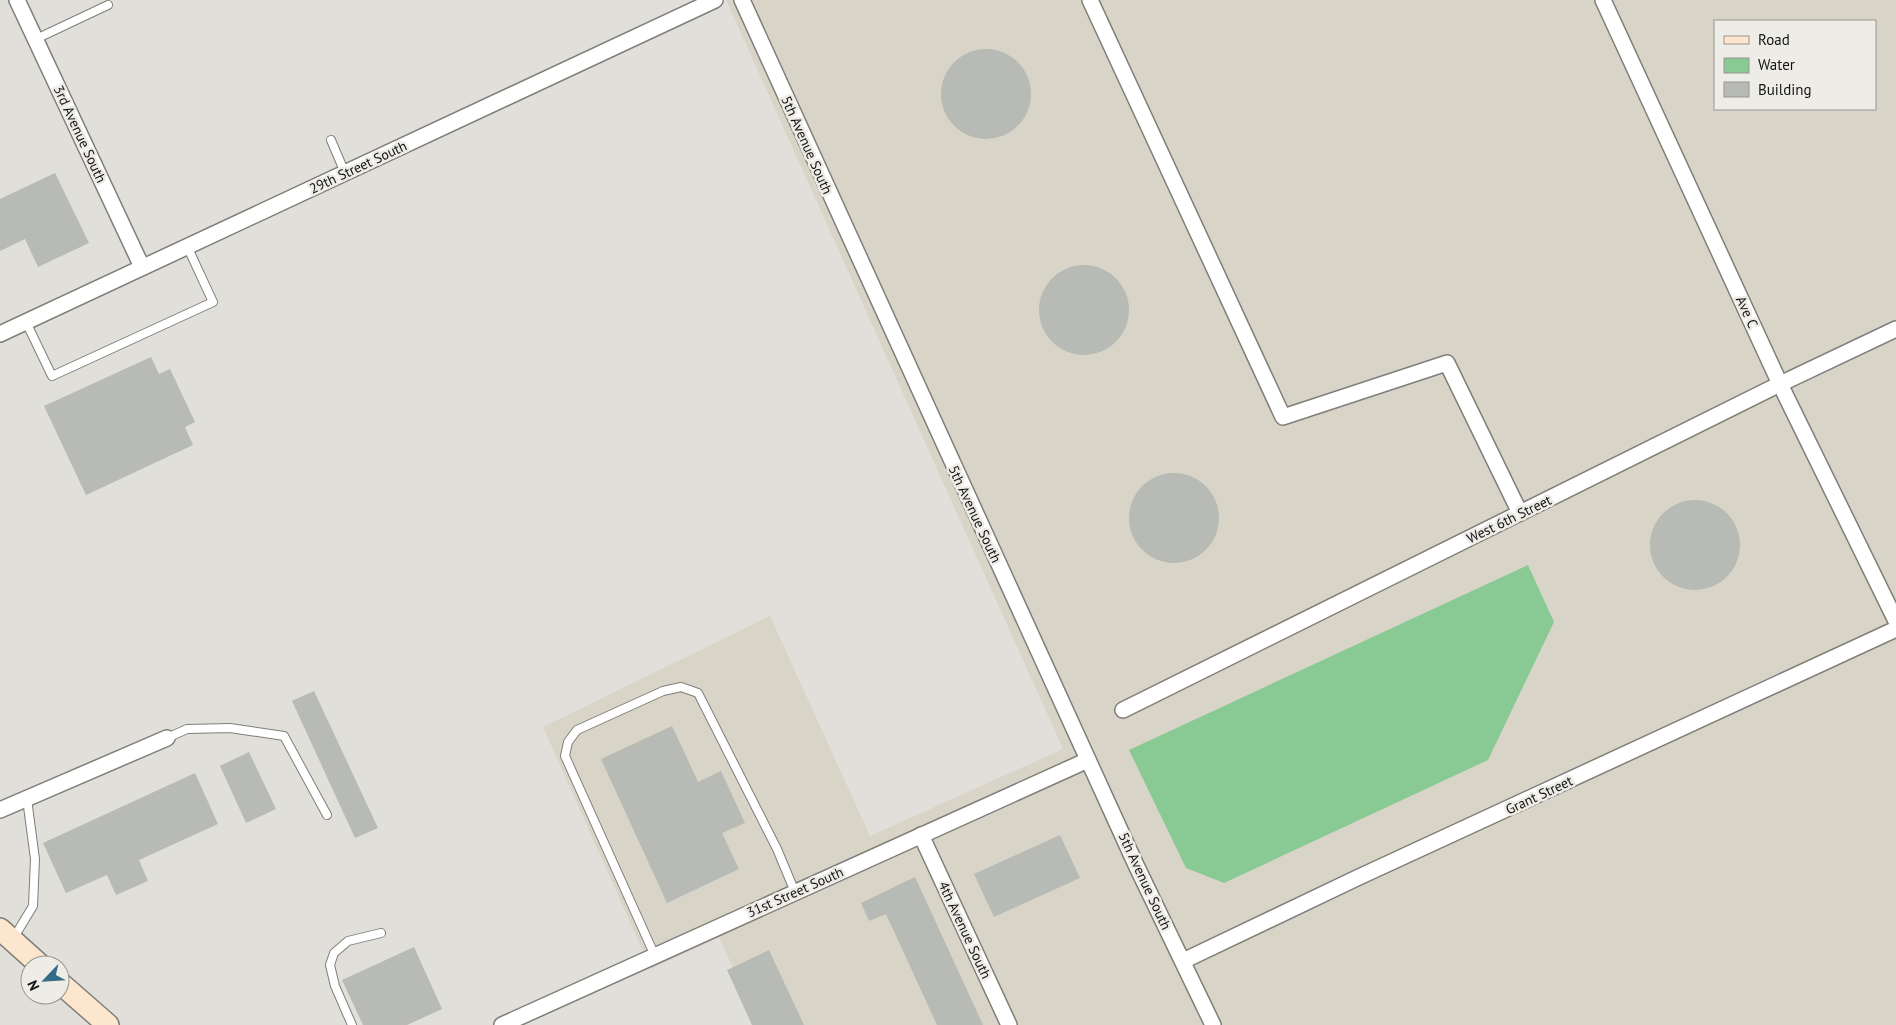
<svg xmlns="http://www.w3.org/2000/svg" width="1896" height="1025" viewBox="0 0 1896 1025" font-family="'PT Sans',sans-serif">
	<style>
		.built { fill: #d8d5c8; fill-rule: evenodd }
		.water { fill: #88c994 }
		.building { fill: #b8bab5 }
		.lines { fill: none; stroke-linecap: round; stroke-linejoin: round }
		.lane-casing { stroke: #807e79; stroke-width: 10 }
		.street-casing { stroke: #807e79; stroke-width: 18 }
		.secondary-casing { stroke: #807e79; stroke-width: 24 }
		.lane { stroke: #fff; stroke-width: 8 }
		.street { stroke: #fff; stroke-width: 15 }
		.secondary { stroke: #fce6cd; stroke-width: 21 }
		.labels { text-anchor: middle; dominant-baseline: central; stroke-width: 5; stroke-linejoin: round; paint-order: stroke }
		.street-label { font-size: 14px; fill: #141412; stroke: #eeece7 }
	</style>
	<rect width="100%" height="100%" fill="#e0dfd9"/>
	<path class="built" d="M 726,0 L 1896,0 L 1896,1025 L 759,1025 L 719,937 L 651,969 L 543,727 L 770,616 L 870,836 L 1063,749 ZM 1715,21 L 1875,21 L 1875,109 L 1715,109 Z"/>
	<polygon class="water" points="1528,565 1554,622 1488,760 1224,883 1186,868 1129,750"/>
	<g class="building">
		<circle cx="986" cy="94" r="45"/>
		<polygon points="55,173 89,243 38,267 25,239 0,251 0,199"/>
		<circle cx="1084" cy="310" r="45"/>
		<polygon points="151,357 159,374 170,369 195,422 185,427 193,445 86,495 44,406"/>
		<circle cx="1174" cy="518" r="45"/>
		<circle cx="1695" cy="545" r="45"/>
		<polygon points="314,691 378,828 355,838 292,701"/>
		<polygon points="672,726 698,782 721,771 745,823 722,833 739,869 667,903 601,759"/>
		<polygon points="249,752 276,809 246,823 220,766"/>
		<polygon points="195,773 218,824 139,860 148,881 116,895 107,875 66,893 43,843"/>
		<polygon points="1060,835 1080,878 994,917 974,874"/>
		<polygon points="915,877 983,1025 937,1025 886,914 869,921 861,903"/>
		<polygon points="414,947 442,1009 407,1025 363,1025 342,980"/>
		<polygon points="769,950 804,1025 752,1025 727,970"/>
	</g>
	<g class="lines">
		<defs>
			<g id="lane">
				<polyline points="36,39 108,5"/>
				<polyline points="331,140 345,173"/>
				<polyline points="26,322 52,376 213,302 187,246"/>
				<polyline points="167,738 187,729 230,728 284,736 327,815"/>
				<polyline points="13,939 33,906 35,859 27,799"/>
				<polyline points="655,956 565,756 568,742 577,730 663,691 681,687 698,693 777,849 795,892"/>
				<polyline points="352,1025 335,986 330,965 334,953 348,941 381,933"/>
			</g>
			<g id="street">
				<polyline points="17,0 142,267"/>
				<polyline points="742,0 1136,865 1213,1025"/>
				<polyline points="1090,0 1283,417 1447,363 1520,513"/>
				<polyline points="1603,0 1780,384 1896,621"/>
				<polyline points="0,334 715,0"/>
				<polyline points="1123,710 1780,384 1896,329"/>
				<polyline points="0,810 167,738"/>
				<polyline points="921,835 1009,1025"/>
				<polyline points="1183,961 1359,877 1896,629"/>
				<polyline points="502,1025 1088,760"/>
			</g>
			<g id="secondary">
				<polyline points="0,929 40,965"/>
				<polyline points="60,983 108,1025"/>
			</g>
		</defs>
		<use href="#lane" class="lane-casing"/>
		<use href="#street" class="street-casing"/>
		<use href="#secondary" class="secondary-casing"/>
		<use href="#lane" class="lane"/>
		<use href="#street" class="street"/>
		<use href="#secondary" class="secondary"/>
	</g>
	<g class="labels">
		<g class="street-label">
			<text transform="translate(80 134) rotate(65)">3rd Avenue South</text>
			<text transform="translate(807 145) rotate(66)">5th Avenue South</text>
			<text transform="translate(358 167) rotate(-25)">29th Street South</text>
			<text transform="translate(1747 312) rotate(65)">Ave C</text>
			<text transform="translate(975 514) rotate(65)">5th Avenue South</text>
			<text transform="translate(1509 519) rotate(-26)">West 6th Street</text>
			<text transform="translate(1539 795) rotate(-25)">Grant Street</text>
			<text transform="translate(1145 881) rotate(65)">5th Avenue South</text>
			<text transform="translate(795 892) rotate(-24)">31st Street South</text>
			<text transform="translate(965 930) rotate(65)">4th Avenue South</text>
		</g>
	</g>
	<rect x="1714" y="20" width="162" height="90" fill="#eeece7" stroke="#979692"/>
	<rect x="1724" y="36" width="25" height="8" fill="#fce6cd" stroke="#979692"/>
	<text x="1758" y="45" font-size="15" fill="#141412">Road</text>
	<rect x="1724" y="58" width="25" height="15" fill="#88c994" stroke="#979692"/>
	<text x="1758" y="70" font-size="15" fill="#141412">Water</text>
	<rect x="1724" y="82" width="25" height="15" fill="#b8bab5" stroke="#979692"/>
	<text x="1758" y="95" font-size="15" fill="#141412">Building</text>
	<g transform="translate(45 980) rotate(245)"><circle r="24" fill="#eeece7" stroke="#979692"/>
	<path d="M0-4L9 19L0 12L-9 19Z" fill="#346c87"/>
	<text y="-8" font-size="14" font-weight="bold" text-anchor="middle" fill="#141412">N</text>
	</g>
</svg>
